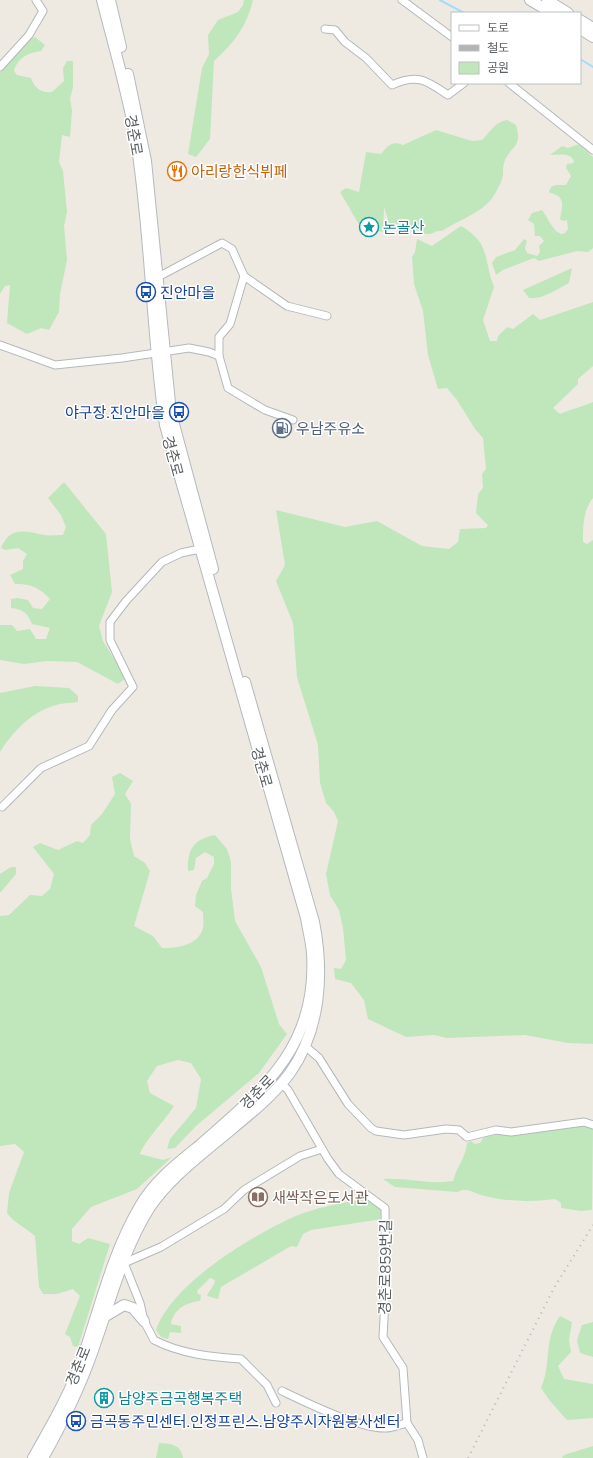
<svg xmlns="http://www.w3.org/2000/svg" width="593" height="1458" viewBox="0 0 593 1458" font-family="Mulish,'Noto Sans KR',sans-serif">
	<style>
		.green { fill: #c0e6bc }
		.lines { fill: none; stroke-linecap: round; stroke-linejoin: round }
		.stream { stroke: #a0ddff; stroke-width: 2 }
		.street-casing { stroke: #b4b8bd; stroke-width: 9 }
		.secondary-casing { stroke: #b5b9bf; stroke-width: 12 }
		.street { stroke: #fff; stroke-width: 7 }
		.secondary { stroke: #fff; stroke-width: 10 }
		.rail { stroke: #b3b4b4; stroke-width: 2; stroke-dasharray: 1 5; stroke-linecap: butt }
		.labels { text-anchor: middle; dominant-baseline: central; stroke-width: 3; stroke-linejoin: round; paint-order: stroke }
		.street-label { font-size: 15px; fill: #5a5f63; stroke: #fff }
		.food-label { font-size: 15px; fill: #c56008; stroke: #fff; text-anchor: start }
		.culture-label { font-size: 15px; fill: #0d838f; stroke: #fff; text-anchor: start }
		.transit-label { font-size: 15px; fill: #164399; stroke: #fff; text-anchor: start }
		.service-label { font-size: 15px; fill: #4e5e75; stroke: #fff; text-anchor: start }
		.education-label { font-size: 15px; fill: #785e54; stroke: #fff; text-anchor: start }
	</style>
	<rect width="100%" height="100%" fill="#eeeae1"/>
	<g class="green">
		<path d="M 244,0 L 253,0 C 247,26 234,43 214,61 L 210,139 L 196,157 L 188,154 L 202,68 L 209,54 L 208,35 L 218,20 L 238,12 L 243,5 Z"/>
		<path d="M 35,37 L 45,45 L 41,51 C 28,53 18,57 14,71 L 17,75 L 31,78 C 35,89 41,93 52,92 L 64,81 L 63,68 L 67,61 L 73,61 L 73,87 L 70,99 L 72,110 L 70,137 L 62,135 L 59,162 L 63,171 L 67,212 L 64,226 L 67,260 L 60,294 L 59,312 L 49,330 L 41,328 L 27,334 L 7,323 L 10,285 L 5,286 L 0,294 L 0,73 L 27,41 Z"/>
		<path d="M 507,120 L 516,125 C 522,147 513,144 505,160 C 503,166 503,169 503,175 C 503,179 498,188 496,192 C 486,212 460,219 442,231 C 436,230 435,233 430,234 C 423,235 417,229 411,228 C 403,226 398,228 389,223 L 384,207 L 383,232 L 365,227 L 358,223 L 340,192 L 346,188 L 359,192 L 366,152 L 381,154 C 387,146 393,140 403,145 L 436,130 L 472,141 L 482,140 C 491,131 495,122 507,120 Z"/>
		<path d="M 579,144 L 593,157 L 593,248 L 588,252 L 577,251 L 539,261 L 534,258 L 503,270 L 496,275 L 492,263 L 496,257 L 515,250 L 524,239 L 527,241 L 525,248 L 527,253 L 537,256 L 540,252 L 539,246 L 544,241 L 540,236 L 535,236 L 534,224 L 528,220 L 532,213 L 542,210 C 549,219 551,229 561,234 L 565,233 L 568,229 L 567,220 L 563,221 L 560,219 C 561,212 565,201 558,196 C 555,194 552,194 549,192 L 551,187 L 555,185 L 566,185 L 571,176 L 566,168 L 567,164 L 573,163 L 574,161 C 570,152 559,155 550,155 L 562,146 L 568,148 Z"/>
		<path d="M 461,226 C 491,243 483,259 494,287 L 483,320 L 490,341 L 497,341 L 498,336 L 507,327 L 513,329 L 533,314 L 540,320 L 593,302 L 593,366 L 578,379 L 578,384 L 553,408 L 560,414 C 571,409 582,407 593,402 L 593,498 C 583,510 583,527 583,542 L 587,544 L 593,540 L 593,1044 L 568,1043 L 525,1035 L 447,1038 L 434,1035 L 406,1037 L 368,1019 L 364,1000 L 351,983 L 335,979 L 334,968 L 341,969 L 346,960 L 343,928 L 339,910 L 330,895 L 326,874 L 338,821 L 334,812 L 326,803 L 320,783 L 318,745 L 297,677 L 293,623 L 276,581 L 285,565 L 276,510 L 345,527 L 377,521 L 422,546 L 449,549 L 458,542 L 460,529 L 486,528 L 488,525 L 476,513 L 478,494 L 483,488 L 482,474 L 486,469 L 483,438 L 475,429 L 457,400 L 447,388 L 438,389 L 428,355 L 423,311 L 414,284 L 412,257 L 415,252 L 417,239 L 432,246 Z"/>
		<path d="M 572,268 L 569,283 C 557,289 542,300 529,298 L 523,290 Z"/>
		<path d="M 64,482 L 106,534 L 112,592 L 99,626 L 103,641 L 126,678 L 118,684 L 77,662 L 47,661 L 24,664 L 0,660 L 0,625 L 12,625 L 17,631 L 30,629 L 36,639 L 46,639 L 50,628 L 32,624 C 28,613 22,609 11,608 L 11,599 L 18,598 L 28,600 L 33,608 L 42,609 L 50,599 C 40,588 30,583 15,584 L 10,575 L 23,569 L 23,561 L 27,554 L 18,548 L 5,550 L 1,548 C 10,526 25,531 44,535 C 50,536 57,535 63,535 L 66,527 L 61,515 L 48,498 Z"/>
		<path d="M 35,686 L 69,688 L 78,696 L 78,702 C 70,703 61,703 53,706 C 30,713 12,733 0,752 L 0,693 Z"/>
		<path d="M 120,773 L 133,781 L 125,794 L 131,804 L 130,839 L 134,856 L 145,863 L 150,871 L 134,926 L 153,936 L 162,948 C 177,948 198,946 203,928 C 204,923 203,916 203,912 L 195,906 L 196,895 L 202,881 L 207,878 L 214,864 L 214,857 L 205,852 L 196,858 L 194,870 L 188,871 C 187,849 194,839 215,835 L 227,849 L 231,862 L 231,889 L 235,921 L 261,967 L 279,1024 L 287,1034 L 259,1073 L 196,1126 L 175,1148 L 167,1149 L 170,1139 L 196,1108 L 201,1079 L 191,1063 L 178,1060 L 157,1066 L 147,1081 L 150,1093 L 174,1106 C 166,1119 143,1143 140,1154 L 163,1160 L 172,1157 L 137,1189 L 91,1207 L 72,1229 L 72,1241 L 79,1244 L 88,1238 L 110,1244 L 78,1347 L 73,1346 L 70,1337 L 65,1334 L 80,1296 L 73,1289 L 57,1294 L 43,1294 L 39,1287 L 35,1236 C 26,1228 14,1223 7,1213 L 9,1193 L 24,1152 L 15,1144 L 0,1146 L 0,916 L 9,915 L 30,895 L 42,896 L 50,889 L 54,874 L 33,847 L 40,843 L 58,850 L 77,841 L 83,843 L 90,835 L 91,825 L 102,814 L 115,794 L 112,777 Z"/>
		<polygon points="11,867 16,867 16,874 0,893 0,874"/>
		<path d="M 582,1125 L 593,1127 L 592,1210 L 581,1211 L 561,1208 L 561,1203 L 555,1199 C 532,1202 504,1202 481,1195 C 472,1192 466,1187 457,1192 L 395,1187 L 383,1179 C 406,1177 429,1185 453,1181 C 456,1168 466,1157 467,1143 L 471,1141 L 475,1144 L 480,1143 L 484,1137 L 499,1134 L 512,1135 Z"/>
		<path d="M 372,1199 L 382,1209 L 382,1219 L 311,1230 L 303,1234 L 297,1247 L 291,1246 L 221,1287 L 218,1299 L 207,1296 C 209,1290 214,1287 215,1280 L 210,1278 L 197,1291 L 198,1294 L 201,1295 L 200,1301 C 187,1302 173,1309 171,1324 L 181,1326 L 181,1333 L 170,1332 L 168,1339 L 161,1337 L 156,1330 C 172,1284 247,1239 289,1219 C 312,1208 347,1201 372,1199 Z"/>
		<path d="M 560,1316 L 572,1322 L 569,1340 L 571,1352 L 558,1366 L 564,1379 L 593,1384 L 593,1418 L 567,1420 L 550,1401 L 541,1388 C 552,1363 543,1340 560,1316 Z"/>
		<polygon points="593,1322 593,1357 580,1353 577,1340 582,1325"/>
		<path d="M 159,1443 C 171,1444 181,1444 183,1458 L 156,1458 Z"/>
		<polygon points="593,1446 593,1458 562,1458 564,1455"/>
	</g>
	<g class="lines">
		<g class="stream">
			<polyline points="440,0 464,13"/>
			<polyline points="580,59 593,67"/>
		</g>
		<defs>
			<g id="street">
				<polyline points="402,0 452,37"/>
				<path d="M 325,29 L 335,30 L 345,42 L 366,58 L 392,85 C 418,73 427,81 448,95 L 464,83"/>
				<polyline points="0,67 29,35 43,11 36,0"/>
				<polyline points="509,83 593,150"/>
				<polyline points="158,277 222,243 232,249 244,276 287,306 327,316"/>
				<polyline points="0,345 55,365 122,358 189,348 209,352 219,356 228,388 265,410 293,420"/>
				<polyline points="219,356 219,337 230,324 244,276"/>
				<polyline points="2,807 41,768 89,746 112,710 133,687 110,640 110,622 126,601 162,562 181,553 200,549"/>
				<polyline points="305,1046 319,1058 348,1104 371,1128 376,1131 404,1135 446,1129 459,1130 467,1137 496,1130 511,1132 584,1122 593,1125"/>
				<polyline points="281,1083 288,1090 328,1159 339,1174 385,1208 386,1282 383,1337 403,1368 407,1423 418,1440 423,1458"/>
				<polyline points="121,1262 124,1263 161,1247 224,1209 244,1190 300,1156 322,1149"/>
				<path d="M 124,1263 L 140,1303 L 144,1321 L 154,1340 C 181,1354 211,1357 241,1359 L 267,1385 L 276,1403"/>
				<path d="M 282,1391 C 307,1403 360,1429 386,1428 C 393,1428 401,1424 407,1423"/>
			</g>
			<g id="secondary">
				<polyline points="110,0 121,47"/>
				<polyline points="530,0 552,13"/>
				<polyline points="547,0 568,13"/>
				<polyline points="580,20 593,28"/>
				<polyline points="580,29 593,37"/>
				<polyline points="128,74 146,161 171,413 213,569"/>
				<polyline points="104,1317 124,1305 133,1308 144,1321"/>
				<path d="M 33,1458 C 50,1428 68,1397 80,1365 C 99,1312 111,1255 140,1206 C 154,1181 178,1163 200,1145 C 264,1089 318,1046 312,953 C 311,941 308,930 306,918 L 165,425 C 151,331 151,235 136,141 C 128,94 114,47 102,0"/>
				<path d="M 43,1458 C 62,1424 79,1390 92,1353 C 110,1304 122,1251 150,1207 C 167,1182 191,1163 215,1143 C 241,1121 270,1100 290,1073 C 321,1029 324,972 314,922 L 245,682"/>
			</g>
		</defs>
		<use href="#street" class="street-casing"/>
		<use href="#secondary" class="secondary-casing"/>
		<use href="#street" class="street"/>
		<use href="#secondary" class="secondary"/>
		<polyline class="rail" points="468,1458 554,1288 593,1225"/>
	</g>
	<defs>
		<symbol id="restaurant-ring" viewBox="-11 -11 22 22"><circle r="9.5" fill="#fff" stroke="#e8710a" stroke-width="1.5"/><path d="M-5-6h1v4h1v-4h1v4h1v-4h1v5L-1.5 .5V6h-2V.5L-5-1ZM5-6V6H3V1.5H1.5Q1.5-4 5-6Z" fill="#e8710a"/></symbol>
		<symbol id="sight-ring" viewBox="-11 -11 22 22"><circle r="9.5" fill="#fff" stroke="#0f9aa8" stroke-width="1.5"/><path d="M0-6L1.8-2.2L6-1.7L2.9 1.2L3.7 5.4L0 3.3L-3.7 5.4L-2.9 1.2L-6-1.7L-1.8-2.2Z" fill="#0f9aa8"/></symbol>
		<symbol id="bus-ring" viewBox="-11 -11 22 22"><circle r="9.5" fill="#fff" stroke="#1a4fb4" stroke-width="1.5"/><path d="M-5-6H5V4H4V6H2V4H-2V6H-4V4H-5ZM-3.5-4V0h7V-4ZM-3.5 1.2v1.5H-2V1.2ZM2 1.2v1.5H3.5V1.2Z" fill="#1a4fb4"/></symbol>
		<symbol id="fuel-ring" viewBox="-11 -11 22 22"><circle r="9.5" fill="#fff" stroke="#5c6f8a" stroke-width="1.5"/><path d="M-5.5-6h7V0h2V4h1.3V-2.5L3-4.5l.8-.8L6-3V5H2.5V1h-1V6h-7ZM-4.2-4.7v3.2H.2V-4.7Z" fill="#5c6f8a"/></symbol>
		<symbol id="library-ring" viewBox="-11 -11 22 22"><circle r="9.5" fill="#fff" stroke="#8d6e63" stroke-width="1.5"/><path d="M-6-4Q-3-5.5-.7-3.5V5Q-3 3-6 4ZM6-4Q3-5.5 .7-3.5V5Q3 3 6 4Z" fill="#8d6e63"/></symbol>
		<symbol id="building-ring" viewBox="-11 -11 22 22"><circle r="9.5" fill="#fff" stroke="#0f9aa8" stroke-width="1.5"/><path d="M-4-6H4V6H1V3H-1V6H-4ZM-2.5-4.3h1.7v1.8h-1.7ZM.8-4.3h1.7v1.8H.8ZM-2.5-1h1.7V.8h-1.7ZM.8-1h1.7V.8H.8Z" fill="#0f9aa8"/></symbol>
	</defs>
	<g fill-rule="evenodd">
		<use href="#restaurant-ring" x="166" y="160" width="22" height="22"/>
		<use href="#sight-ring" x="358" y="216" width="22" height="22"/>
		<use href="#bus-ring" x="135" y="281" width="22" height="22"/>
		<use href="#bus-ring" x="168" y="401" width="22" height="22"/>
		<use href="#fuel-ring" x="271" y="417" width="22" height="22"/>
		<use href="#library-ring" x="247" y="1186" width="22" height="22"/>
		<use href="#building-ring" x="93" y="1387" width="22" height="22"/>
		<use href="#bus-ring" x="65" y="1410" width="22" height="22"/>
	</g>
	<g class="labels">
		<g class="street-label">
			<text transform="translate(134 135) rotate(80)">경춘로</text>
			<text transform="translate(173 456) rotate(75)">경춘로</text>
			<text transform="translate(262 767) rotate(74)">경춘로</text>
			<text transform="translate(257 1092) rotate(-46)">경춘로</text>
			<text transform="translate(385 1267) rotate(-89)">경춘로859번길</text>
			<text transform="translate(78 1366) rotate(-68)">경춘로</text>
		</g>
		<g class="food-label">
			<text x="191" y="171">아리랑한식뷔페</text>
		</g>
		<g class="culture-label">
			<text x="383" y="227">논골산</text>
			<text x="118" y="1398">남양주금곡행복주택</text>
		</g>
		<g class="transit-label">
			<text x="160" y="292">진안마을</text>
			<text x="165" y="412" text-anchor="end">야구장.진안마을</text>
			<text x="90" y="1421">금곡동주민센터.인정프린스.남양주시자원봉사센터</text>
		</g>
		<g class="service-label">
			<text x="296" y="428">우남주유소</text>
		</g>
		<g class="education-label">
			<text x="272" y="1197">새싹작은도서관</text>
		</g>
	</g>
	<rect x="451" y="12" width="130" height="72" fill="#ffffff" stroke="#bdbfc1"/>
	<rect x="459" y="25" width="20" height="6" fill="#ffffff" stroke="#bdbfc1"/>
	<text x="487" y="32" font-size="12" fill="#5a5f63">도로</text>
	<rect x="459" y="45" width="20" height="6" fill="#b3b4b4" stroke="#bdbfc1"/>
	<text x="487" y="52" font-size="12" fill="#5a5f63">철도</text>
	<rect x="459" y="62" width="20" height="12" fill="#c0e6bc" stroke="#bdbfc1"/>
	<text x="487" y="72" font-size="12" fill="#5a5f63">공원</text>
</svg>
